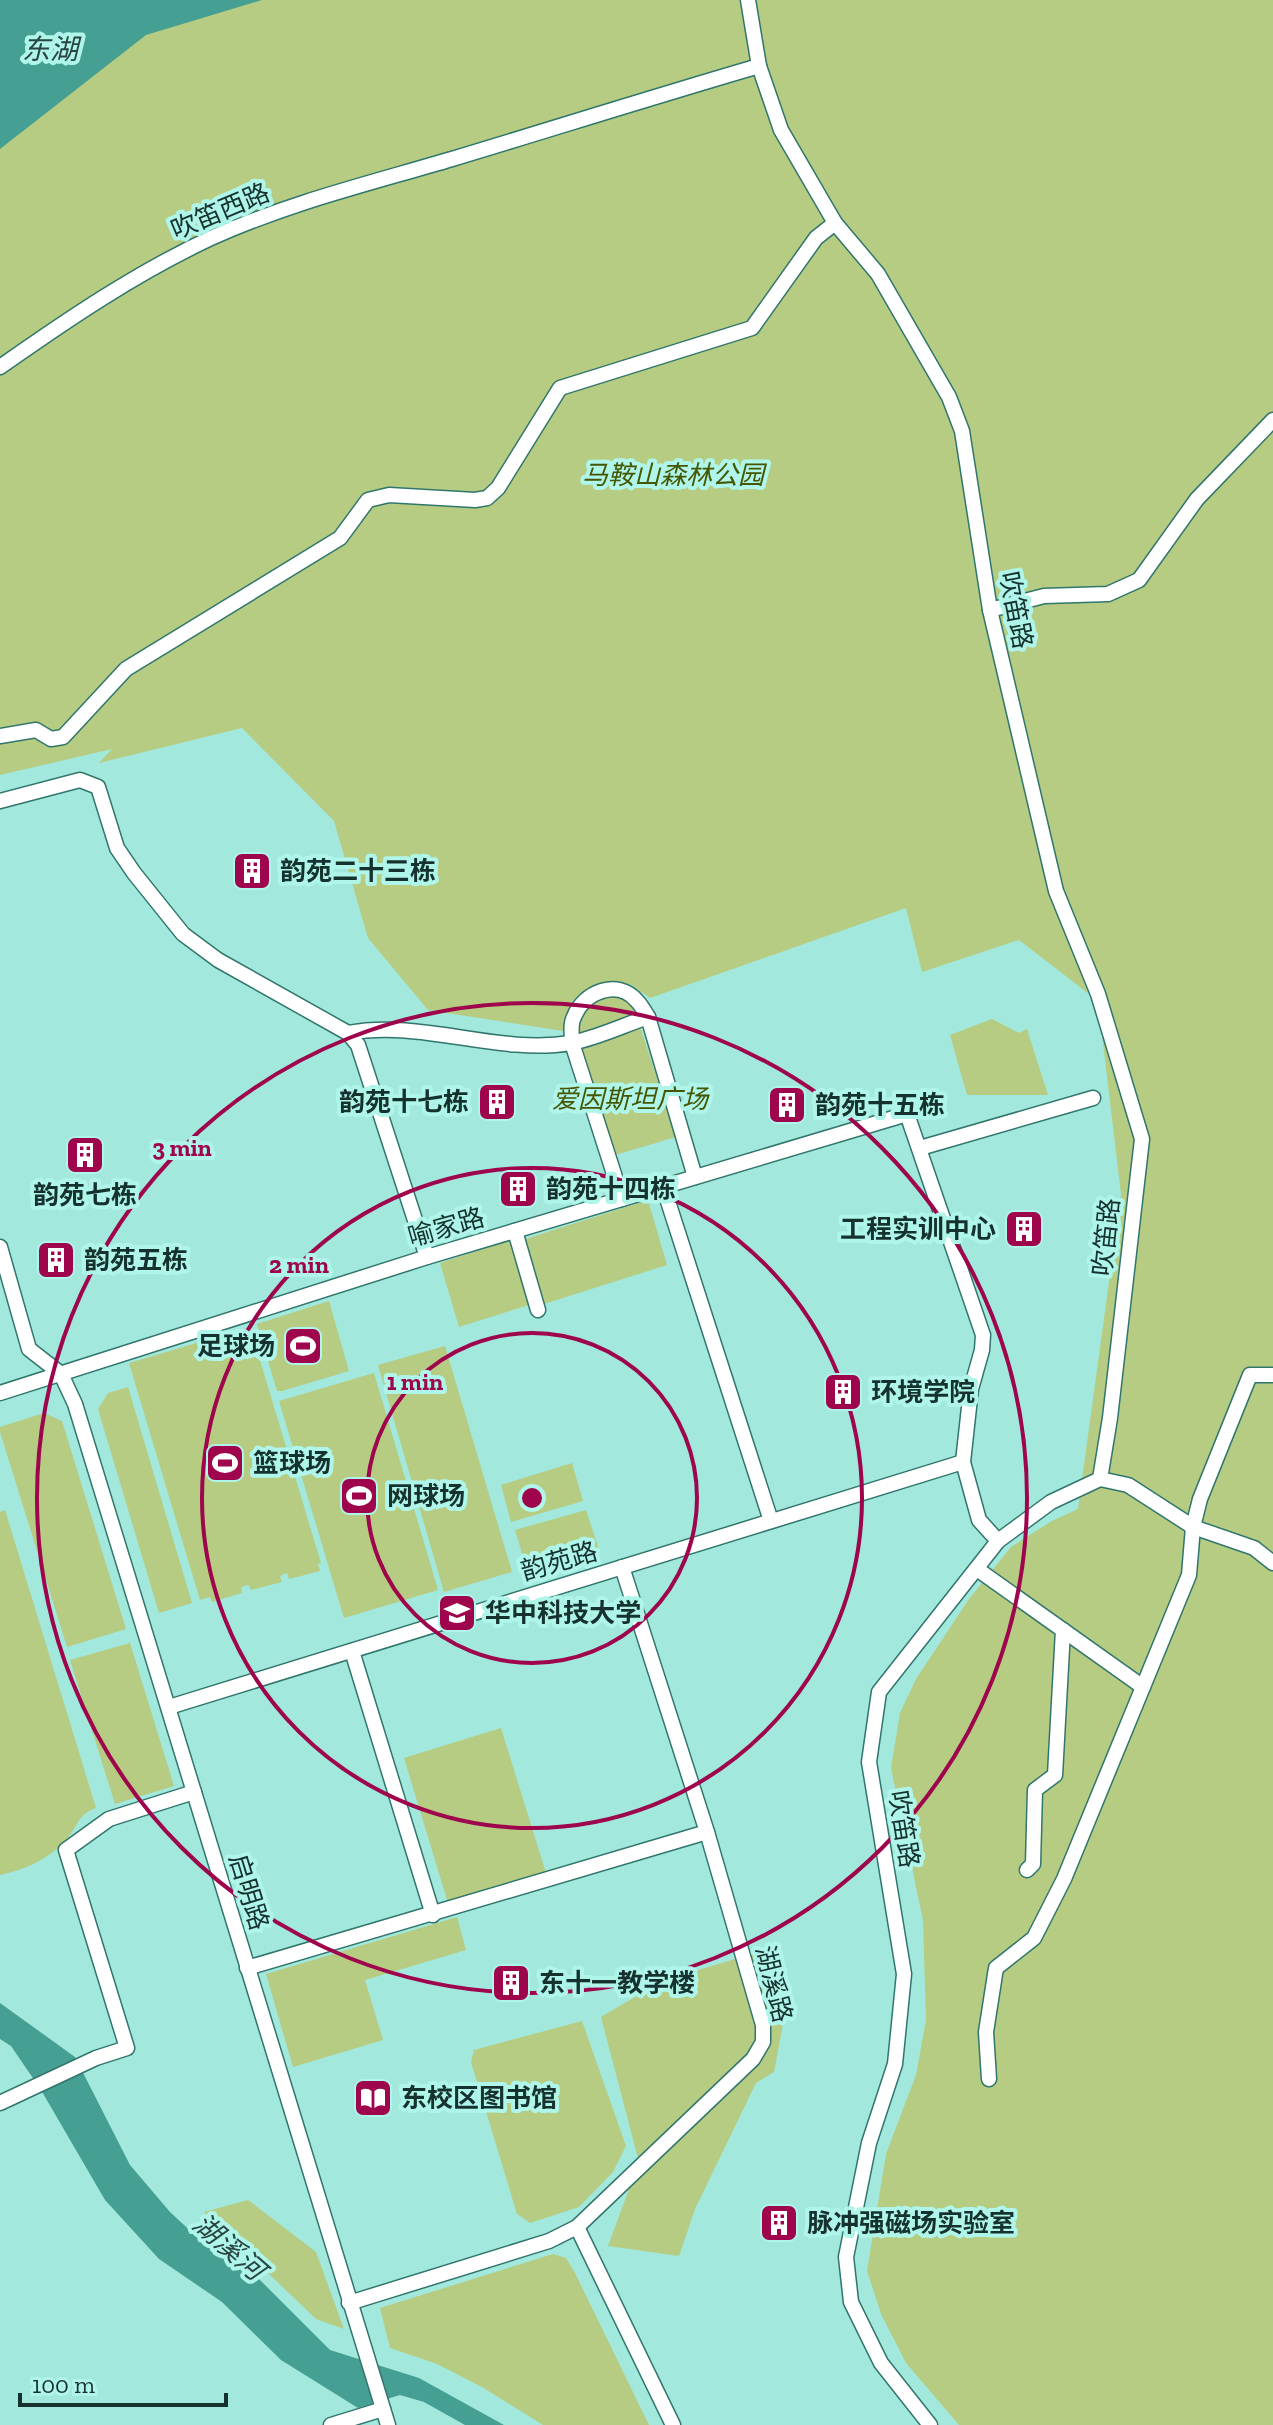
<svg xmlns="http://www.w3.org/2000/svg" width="1273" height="2425" viewBox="0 0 1273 2425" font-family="'Zilla Slab','Noto Sans SC',serif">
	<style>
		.green { fill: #b5cc82 }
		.water { fill: #459f92 }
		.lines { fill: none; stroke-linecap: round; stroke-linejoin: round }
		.minor-casing { stroke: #31766c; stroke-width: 17 }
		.minor { stroke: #fff; stroke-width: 14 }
		.ring { fill: none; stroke: #9e054c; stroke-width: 4 }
		.labels { text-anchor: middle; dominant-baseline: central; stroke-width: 8; stroke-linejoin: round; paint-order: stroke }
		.street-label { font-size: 26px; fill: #16322e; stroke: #aff5e9 }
		.park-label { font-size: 26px; font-style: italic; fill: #445700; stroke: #aff5e9 }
		.poi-label { font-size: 26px; font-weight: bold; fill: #16322e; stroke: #aff5e9; text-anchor: start }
		.water-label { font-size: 28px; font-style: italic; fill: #294541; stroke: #aff5e9 }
		.centre { fill: #9e054c; stroke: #aff5e9; stroke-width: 4 }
		.ring-label { font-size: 24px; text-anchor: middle; font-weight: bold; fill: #9e054c; stroke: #aff5e9; stroke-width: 8; stroke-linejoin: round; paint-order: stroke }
	</style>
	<rect width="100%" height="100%" fill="#a3e8dc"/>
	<g class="green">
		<polygon points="0,0 1273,0 1273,2425 959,2425 906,2363 881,2314 867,2271 886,2154 916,2075 926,2020 923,1920 891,1768 900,1713 916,1679 969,1599 1011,1547 1050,1522 1078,1509 1121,1194 1097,993 1085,984 1089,994 1019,940 922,972 906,908 650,998 630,984 597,984 573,1000 563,1031 428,1010 368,938 334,821 242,728 99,763 112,749 0,775"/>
		<polygon points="610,995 628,1001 636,1014 676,1137 615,1155 578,1035 583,1013 594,1001"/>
		<polygon points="992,1019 1019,1033 1027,1029 1048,1095 967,1095 950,1035"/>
		<polygon points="648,1200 667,1265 544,1304 525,1239"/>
		<polygon points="513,1239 532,1304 459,1327 440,1263"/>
		<polygon points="329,1301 349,1371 282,1391 277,1391 257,1324"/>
		<polygon points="250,1327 321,1563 318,1564 320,1571 289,1579 287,1573 280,1576 282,1582 251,1590 249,1585 241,1587 242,1593 212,1602 210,1597 200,1600 129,1363"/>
		<polygon points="445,1346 512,1572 444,1592 378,1365"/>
		<polygon points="374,1373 438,1590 344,1618 279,1401"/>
		<polygon points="128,1387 192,1603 159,1613 98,1409 108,1393"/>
		<polygon points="44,1413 62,1421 126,1629 67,1647 0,1432 0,1427"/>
		<polygon points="572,1463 583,1501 511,1522 501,1485"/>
		<path d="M 5,1510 L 96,1808 C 77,1815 79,1825 66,1840 C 49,1859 25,1870 0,1875 L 0,1512 Z"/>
		<polygon points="586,1510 600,1553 528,1573 515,1530"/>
		<polygon points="130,1643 174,1786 115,1804 70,1660"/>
		<polygon points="501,1728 546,1873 448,1903 404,1758"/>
		<polygon points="457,1917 466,1950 365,1980 383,2040 293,2067 266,1974"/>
		<polygon points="755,1953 783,2024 774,2072 756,2083 695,2209 679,2256 608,2246 639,2162 601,2017 662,1981"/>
		<polygon points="582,2021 626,2146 613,2172 579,2207 530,2223 517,2214 471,2062 474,2050"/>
		<polygon points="248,2200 316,2252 344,2329 316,2319 204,2212"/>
		<polygon points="553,2254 566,2258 575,2273 649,2425 543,2425 482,2387 437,2364 390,2348 380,2308"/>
	</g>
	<g class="water">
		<polygon points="0,0 262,0 146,35 0,149"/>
		<polygon points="0,2003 75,2057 130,2165 170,2212 197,2237 253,2273 330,2350 419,2378 504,2425 465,2425 424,2402 400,2395 358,2408 281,2360 222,2302 159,2259 105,2200 41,2090 11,2046 0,2039"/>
	</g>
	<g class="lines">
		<defs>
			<g id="minor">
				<polyline points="748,0 759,66 781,130 835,223 878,274 949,397 962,431 990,610 1056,891 1098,994 1142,1139 1110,1418 1100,1479 1051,1502 998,1541 879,1692 869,1762 904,1974 895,2064 869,2143 846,2257 851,2302 881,2363 930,2425"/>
				<path d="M 0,367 C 67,320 136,273 211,238 C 288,203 371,183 452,159 C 555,128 656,96 759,66"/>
				<polyline points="990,610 1044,596 1108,594 1139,580 1197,499 1273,420"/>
				<polyline points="0,736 36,730 51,739 63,737 126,669 340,538 368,500 389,495 475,500 487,498 498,488 560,388 752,328 816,238 835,223"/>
				<polyline points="0,801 80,780 98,787 117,848 134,873 183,934 218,960 348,1033 358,1045 427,1257"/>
				<path d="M 348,1033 C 422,1019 497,1055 571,1043 C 597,1038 624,1025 648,1017"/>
				<polyline points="920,1148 1093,1098"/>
				<polyline points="663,1186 771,1521"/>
				<path d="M 622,1199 L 572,1043 C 572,1034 570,1024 574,1017 C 583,992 618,978 637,1001 C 641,1005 645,1012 648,1017 L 695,1177"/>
				<polyline points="515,1231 538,1310"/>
				<polyline points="0,1247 29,1349 61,1374 75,1404 388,2425"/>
				<polyline points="0,1393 427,1257 907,1114 983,1335 982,1350 971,1389 963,1462 979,1520 998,1541"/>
				<polyline points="1100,1479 1128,1485 1193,1527 1254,1548 1273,1563"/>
				<polyline points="977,1569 1143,1687"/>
				<polyline points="352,1651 433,1915"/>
				<polyline points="169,1707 963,1462"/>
				<polyline points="1027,1870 1033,1864 1035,1790 1055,1775 1063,1630"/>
				<polyline points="247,1968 707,1832"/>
				<polyline points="989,2079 986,2032 996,1968 1034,1938 1064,1879 1189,1575 1193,1527 1200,1499 1250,1375 1273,1375"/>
				<polyline points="0,2103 96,2058 127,2048 66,1850 109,1819 194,1792"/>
				<polyline points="577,2227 673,2425"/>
				<polyline points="349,2303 549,2241 577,2227 753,2059 763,2042 763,2025 707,1832 622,1567"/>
				<polyline points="331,2425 383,2409"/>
			</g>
		</defs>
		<use href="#minor" class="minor-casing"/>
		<use href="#minor" class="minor"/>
	</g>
	<g class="ring">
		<circle cx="532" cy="1498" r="165"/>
		<circle cx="532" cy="1498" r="330"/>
		<circle cx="532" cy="1498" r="495"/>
	</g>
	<defs>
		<symbol id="building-square" viewBox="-11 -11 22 22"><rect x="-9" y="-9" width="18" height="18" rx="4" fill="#9e054c" stroke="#aff5e9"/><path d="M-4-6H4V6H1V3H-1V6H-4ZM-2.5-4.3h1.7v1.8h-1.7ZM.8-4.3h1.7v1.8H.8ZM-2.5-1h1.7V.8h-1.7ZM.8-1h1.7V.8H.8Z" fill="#fff"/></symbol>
		<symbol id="stadium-square" viewBox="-11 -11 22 22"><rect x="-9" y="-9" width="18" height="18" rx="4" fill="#9e054c" stroke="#aff5e9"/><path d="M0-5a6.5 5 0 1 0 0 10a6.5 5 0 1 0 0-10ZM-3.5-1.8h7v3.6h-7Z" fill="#fff"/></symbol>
		<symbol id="university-square" viewBox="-11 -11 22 22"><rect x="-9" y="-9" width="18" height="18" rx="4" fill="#9e054c" stroke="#aff5e9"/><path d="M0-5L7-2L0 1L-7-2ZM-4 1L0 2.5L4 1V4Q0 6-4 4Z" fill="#fff"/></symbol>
		<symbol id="library-square" viewBox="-11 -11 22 22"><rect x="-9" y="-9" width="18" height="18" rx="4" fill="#9e054c" stroke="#aff5e9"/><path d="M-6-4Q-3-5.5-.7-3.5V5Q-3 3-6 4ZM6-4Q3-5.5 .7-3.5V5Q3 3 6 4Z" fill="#fff"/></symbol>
	</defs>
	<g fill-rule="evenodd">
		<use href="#building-square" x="230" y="849" width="44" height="44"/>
		<use href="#building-square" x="475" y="1080" width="44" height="44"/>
		<use href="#building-square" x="765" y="1083" width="44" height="44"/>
		<use href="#building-square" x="63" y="1133" width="44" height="44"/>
		<use href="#building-square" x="496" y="1167" width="44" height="44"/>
		<use href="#building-square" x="1002" y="1207" width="44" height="44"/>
		<use href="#building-square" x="34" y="1238" width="44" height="44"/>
		<use href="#stadium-square" x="281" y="1324" width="44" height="44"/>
		<use href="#building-square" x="821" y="1370" width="44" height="44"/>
		<use href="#stadium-square" x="203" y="1441" width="44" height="44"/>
		<use href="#stadium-square" x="337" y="1474" width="44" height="44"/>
		<use href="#university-square" x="435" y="1591" width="44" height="44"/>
		<use href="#building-square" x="489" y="1961" width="44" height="44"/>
		<use href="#library-square" x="351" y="2076" width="44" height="44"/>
		<use href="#building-square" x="757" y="2201" width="44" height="44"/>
	</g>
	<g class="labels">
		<g class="street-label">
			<text transform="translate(220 211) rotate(-23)">吹笛西路</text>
			<text transform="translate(1016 610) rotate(79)">吹笛路</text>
			<text transform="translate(446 1227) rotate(-16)">喻家路</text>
			<text transform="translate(1106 1237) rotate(-84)">吹笛路</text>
			<text transform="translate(559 1561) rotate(-16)">韵苑路</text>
			<text transform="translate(904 1829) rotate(81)">吹笛路</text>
			<text transform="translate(249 1892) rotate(73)">启明路</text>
			<text transform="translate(774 1984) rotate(76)">湖溪路</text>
		</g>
		<g class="park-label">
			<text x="673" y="475">马鞍山森林公园</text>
			<text x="630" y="1099">爱因斯坦广场</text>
		</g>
		<g class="poi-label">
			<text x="280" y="871">韵苑二十三栋</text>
			<text x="469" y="1102" text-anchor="end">韵苑十七栋</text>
			<text x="815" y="1105">韵苑十五栋</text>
			<text x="546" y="1189">韵苑十四栋</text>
			<text x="85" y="1195" text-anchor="middle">韵苑七栋</text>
			<text x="996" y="1229" text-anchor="end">工程实训中心</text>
			<text x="84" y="1260">韵苑五栋</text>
			<text x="275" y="1346" text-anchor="end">足球场</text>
			<text x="871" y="1392">环境学院</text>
			<text x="253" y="1463">篮球场</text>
			<text x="387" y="1496">网球场</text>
			<text x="485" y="1613">华中科技大学</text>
			<text x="539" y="1983">东十一教学楼</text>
			<text x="401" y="2098">东校区图书馆</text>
			<text x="807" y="2223">脉冲强磁场实验室</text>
		</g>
		<g class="water-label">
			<text x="50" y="49">东湖</text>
			<text transform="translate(229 2247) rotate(41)">湖溪河</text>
		</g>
	</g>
	<circle cx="532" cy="1498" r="12" class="centre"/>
	<g class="ring-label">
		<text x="182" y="1156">3 min</text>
		<text x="299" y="1273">2 min</text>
		<text x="415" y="1390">1 min</text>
	</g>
	<path d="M20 2393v12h206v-12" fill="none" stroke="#16322e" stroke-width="4"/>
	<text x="32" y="2393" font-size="24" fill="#16322e" stroke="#aff5e9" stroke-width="6" paint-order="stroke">100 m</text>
</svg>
